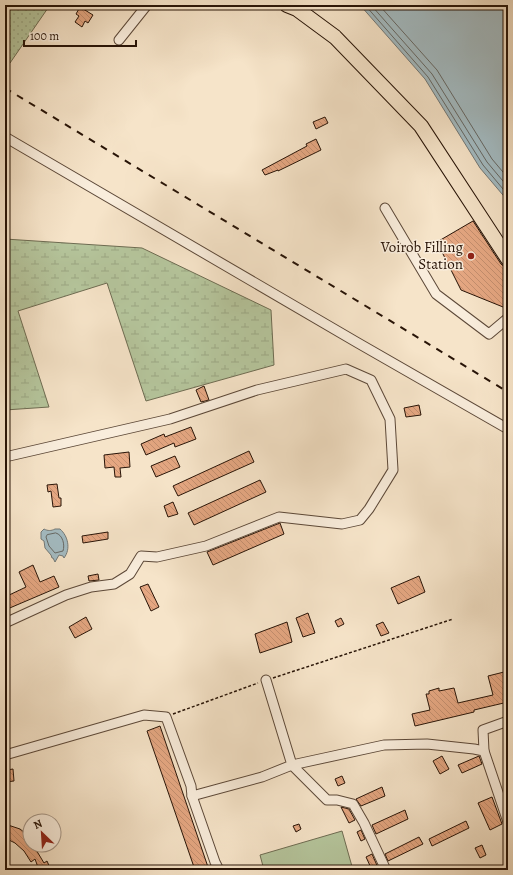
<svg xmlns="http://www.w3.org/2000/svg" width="513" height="875" viewBox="0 0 513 875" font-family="Alegreya,serif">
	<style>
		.grass { fill: url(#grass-dots); stroke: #6e6c52 }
		.wetland { fill: url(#wetland-marsh); stroke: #6e6c52 }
		.green { fill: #b5c59c; stroke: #6e6c52 }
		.water { fill: #a3bbc2; stroke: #727877 }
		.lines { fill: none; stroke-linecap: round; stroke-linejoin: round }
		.shore { stroke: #666864; stroke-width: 1 }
		.building { fill: url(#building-back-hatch); stroke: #281407 }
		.minor-casing { stroke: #5c4838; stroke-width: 11 }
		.highway-casing { stroke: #281407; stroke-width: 16 }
		.path { stroke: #281407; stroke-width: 1.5; stroke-dasharray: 3 2; stroke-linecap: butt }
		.minor { stroke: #f9eddc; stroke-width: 9 }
		.highway { stroke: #f6e4c9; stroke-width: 14 }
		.rail { stroke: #281407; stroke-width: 2; stroke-dasharray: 7 7; stroke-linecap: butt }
		.poi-dot { fill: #8f2418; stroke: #f9eddc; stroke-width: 1.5 }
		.labels { text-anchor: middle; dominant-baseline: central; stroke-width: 3; stroke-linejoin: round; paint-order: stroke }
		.poi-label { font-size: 15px; fill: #281407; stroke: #f9eddc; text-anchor: end }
	</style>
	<defs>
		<pattern id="grass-dots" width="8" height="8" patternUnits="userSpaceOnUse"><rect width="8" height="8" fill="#b5c59c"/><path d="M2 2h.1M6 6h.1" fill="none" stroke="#9ca885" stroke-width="1.8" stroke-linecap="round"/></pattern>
		<pattern id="wetland-marsh" width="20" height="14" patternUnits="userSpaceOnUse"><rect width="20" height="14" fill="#b5c59c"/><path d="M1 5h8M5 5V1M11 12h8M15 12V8" fill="none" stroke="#9ca885"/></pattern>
		<pattern id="building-back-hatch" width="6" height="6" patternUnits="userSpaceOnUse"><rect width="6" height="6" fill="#e5a782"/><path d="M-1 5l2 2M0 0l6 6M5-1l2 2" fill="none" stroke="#c48f6f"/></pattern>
	</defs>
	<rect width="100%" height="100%" fill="#f6e4c9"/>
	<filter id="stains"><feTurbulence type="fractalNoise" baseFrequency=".005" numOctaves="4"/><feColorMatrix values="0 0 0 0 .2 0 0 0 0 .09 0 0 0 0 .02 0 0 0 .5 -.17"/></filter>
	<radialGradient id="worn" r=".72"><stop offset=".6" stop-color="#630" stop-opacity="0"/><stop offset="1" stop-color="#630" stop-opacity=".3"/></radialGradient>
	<polygon class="grass" points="5,5 50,5 10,63 5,59"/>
	<polygon class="wetland" points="5,239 142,248 271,310 274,365 146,401 107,283 18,311 49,407 5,410"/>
	<polygon class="green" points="342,831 353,870 264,870 260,855"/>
	<g class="water">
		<polygon points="360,5 508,5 508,201 480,168 425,79"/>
		<path d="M 44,529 C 48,531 51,531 55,529 L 60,529 C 68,536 71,549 64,558 L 63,556 L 59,555 L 55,562 L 53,558 L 52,558 L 51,555 L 45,548 L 44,541 L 41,539 L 41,532 Z"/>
	</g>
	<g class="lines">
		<g class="shore">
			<polyline points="365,5 428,77 483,165 508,195"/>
			<polyline points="371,5 432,74 487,162 508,187"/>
			<polyline points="379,5 437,70 492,159 508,178"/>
			<path d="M 56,533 C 63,535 65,545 63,551 L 55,553 L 49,546 L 46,537 L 47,535 Z"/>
		</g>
	</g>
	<g class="building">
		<polygon points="80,7 93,15 88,23 85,21 82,27 75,22 79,16 76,14"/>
		<polygon points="325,117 328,123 316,129 313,122"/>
		<polygon points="316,139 321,150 278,171 278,170 265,175 262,170 307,146 306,144"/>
		<polygon points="473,221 501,264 508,270 508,309 461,290 437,242"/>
		<polygon points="204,386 209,400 201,402 196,390"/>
		<polygon points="419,405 421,415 406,417 404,408"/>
		<polygon points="191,427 196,439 175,447 174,443 146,455 141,444 164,434 165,437"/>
		<polygon points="249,451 254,462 178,496 173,486"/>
		<polygon points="129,452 130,467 120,468 121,477 115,477 114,467 105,468 104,455"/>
		<polygon points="175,456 180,467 156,477 151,466"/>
		<polygon points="260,480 266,492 194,525 188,513"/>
		<polygon points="57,484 59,498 61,498 61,506 53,507 51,491 48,492 47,485"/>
		<polygon points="173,502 178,514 168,517 164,506"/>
		<polygon points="280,523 284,534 213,565 207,552"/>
		<polygon points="108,532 108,539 83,543 82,536"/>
		<polygon points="33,565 40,582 54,576 59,587 5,610 5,597 26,587 19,572"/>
		<polygon points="98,574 99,580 89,581 88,576"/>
		<polygon points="419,576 425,592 398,604 391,588"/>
		<polygon points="148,584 159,607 151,611 140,587"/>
		<polygon points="308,613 315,633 303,637 296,618"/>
		<polygon points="86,617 92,629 75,638 69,627"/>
		<polygon points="341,618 344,624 338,627 335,621"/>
		<polygon points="287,622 292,642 260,653 255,634"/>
		<polygon points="383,622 389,633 381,636 376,625"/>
		<polygon points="508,671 508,702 474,710 474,712 415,726 412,714 430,710 426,694 429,694 429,691 439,688 439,691 454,688 458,703 493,695 488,676"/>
		<polygon points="160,726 209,870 195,870 147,731"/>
		<polygon points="442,756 449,769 440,774 433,761"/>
		<polygon points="479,756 482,764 462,773 458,765"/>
		<polygon points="13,769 14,781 5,782 5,772 7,772 7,770"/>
		<polygon points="342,776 345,783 338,786 335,779"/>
		<polygon points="382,787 385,796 361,806 356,799"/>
		<polygon points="492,797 502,824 490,830 478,803"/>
		<polygon points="341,807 349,809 355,820 349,823"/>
		<polygon points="405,810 408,819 376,834 372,825"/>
		<polygon points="466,821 469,828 432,846 429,839"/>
		<polygon points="5,824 20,829 29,836 27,841 30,843 30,845 32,845 35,848 44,863 47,861 51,870 39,870 35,859 31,862 24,851 15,843 5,838"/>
		<polygon points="299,824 301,829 296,832 293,826"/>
		<polygon points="361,830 365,839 361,841 357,832"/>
		<polygon points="419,837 423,844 388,861 385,854"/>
		<polygon points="482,845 486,855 480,858 475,848"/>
		<polygon points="372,854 379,870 372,870 366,857"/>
	</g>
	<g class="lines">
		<defs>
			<g id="minor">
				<polyline points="119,40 147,5"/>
				<polyline points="5,137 358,343 508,429"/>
				<polyline points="385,208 436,294 489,334 508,318"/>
				<polyline points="5,457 170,419 257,390 346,369 371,380 390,419 393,470 369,509 360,520 342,524 279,517 206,546 157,557 141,556 130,574 114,584 91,587 66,595 5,623"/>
				<polyline points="484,751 483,730 508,721"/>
				<polyline points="5,755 144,715 166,717 191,786 192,796 262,777 292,765 266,680"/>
				<polyline points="192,796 215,862 219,870"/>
				<polyline points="386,870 364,823 353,804 337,800 327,800 292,765 384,745 427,744 474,749 484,751 508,822"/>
			</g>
			<polyline id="highway" points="287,5 297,9 335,37 421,126 508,259"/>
		</defs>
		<use href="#minor" class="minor-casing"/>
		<use href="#highway" class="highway-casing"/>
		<g class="path">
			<polyline points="273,678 453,619"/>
			<polyline points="173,714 258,683"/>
		</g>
		<use href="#minor" class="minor"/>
		<use href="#highway" class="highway"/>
		<polyline class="rail" points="5,88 508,392"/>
	</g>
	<circle class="poi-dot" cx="471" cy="256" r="4"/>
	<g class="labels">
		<g class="poi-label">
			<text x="463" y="247">Voirob Filling<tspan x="463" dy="17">Station</tspan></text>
		</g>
	</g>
	<rect width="513" height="875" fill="none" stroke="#f6e4c9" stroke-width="20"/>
	<rect x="6" y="6" width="501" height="863" fill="none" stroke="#281407" stroke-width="2"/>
	<rect x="10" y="10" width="493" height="855" fill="none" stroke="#281407"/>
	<g transform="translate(42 833) rotate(335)"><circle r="19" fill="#f9eddc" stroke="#a59687"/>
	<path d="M0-3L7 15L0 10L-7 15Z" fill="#8f2418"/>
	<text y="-6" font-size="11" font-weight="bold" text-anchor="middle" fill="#281407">N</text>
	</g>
	<path d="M24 40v6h112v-6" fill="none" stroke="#281407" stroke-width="2"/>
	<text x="30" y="40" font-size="12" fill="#281407" stroke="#f9eddc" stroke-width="3" paint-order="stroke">100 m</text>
	<rect width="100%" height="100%" filter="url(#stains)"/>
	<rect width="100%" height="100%" fill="url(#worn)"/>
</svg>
